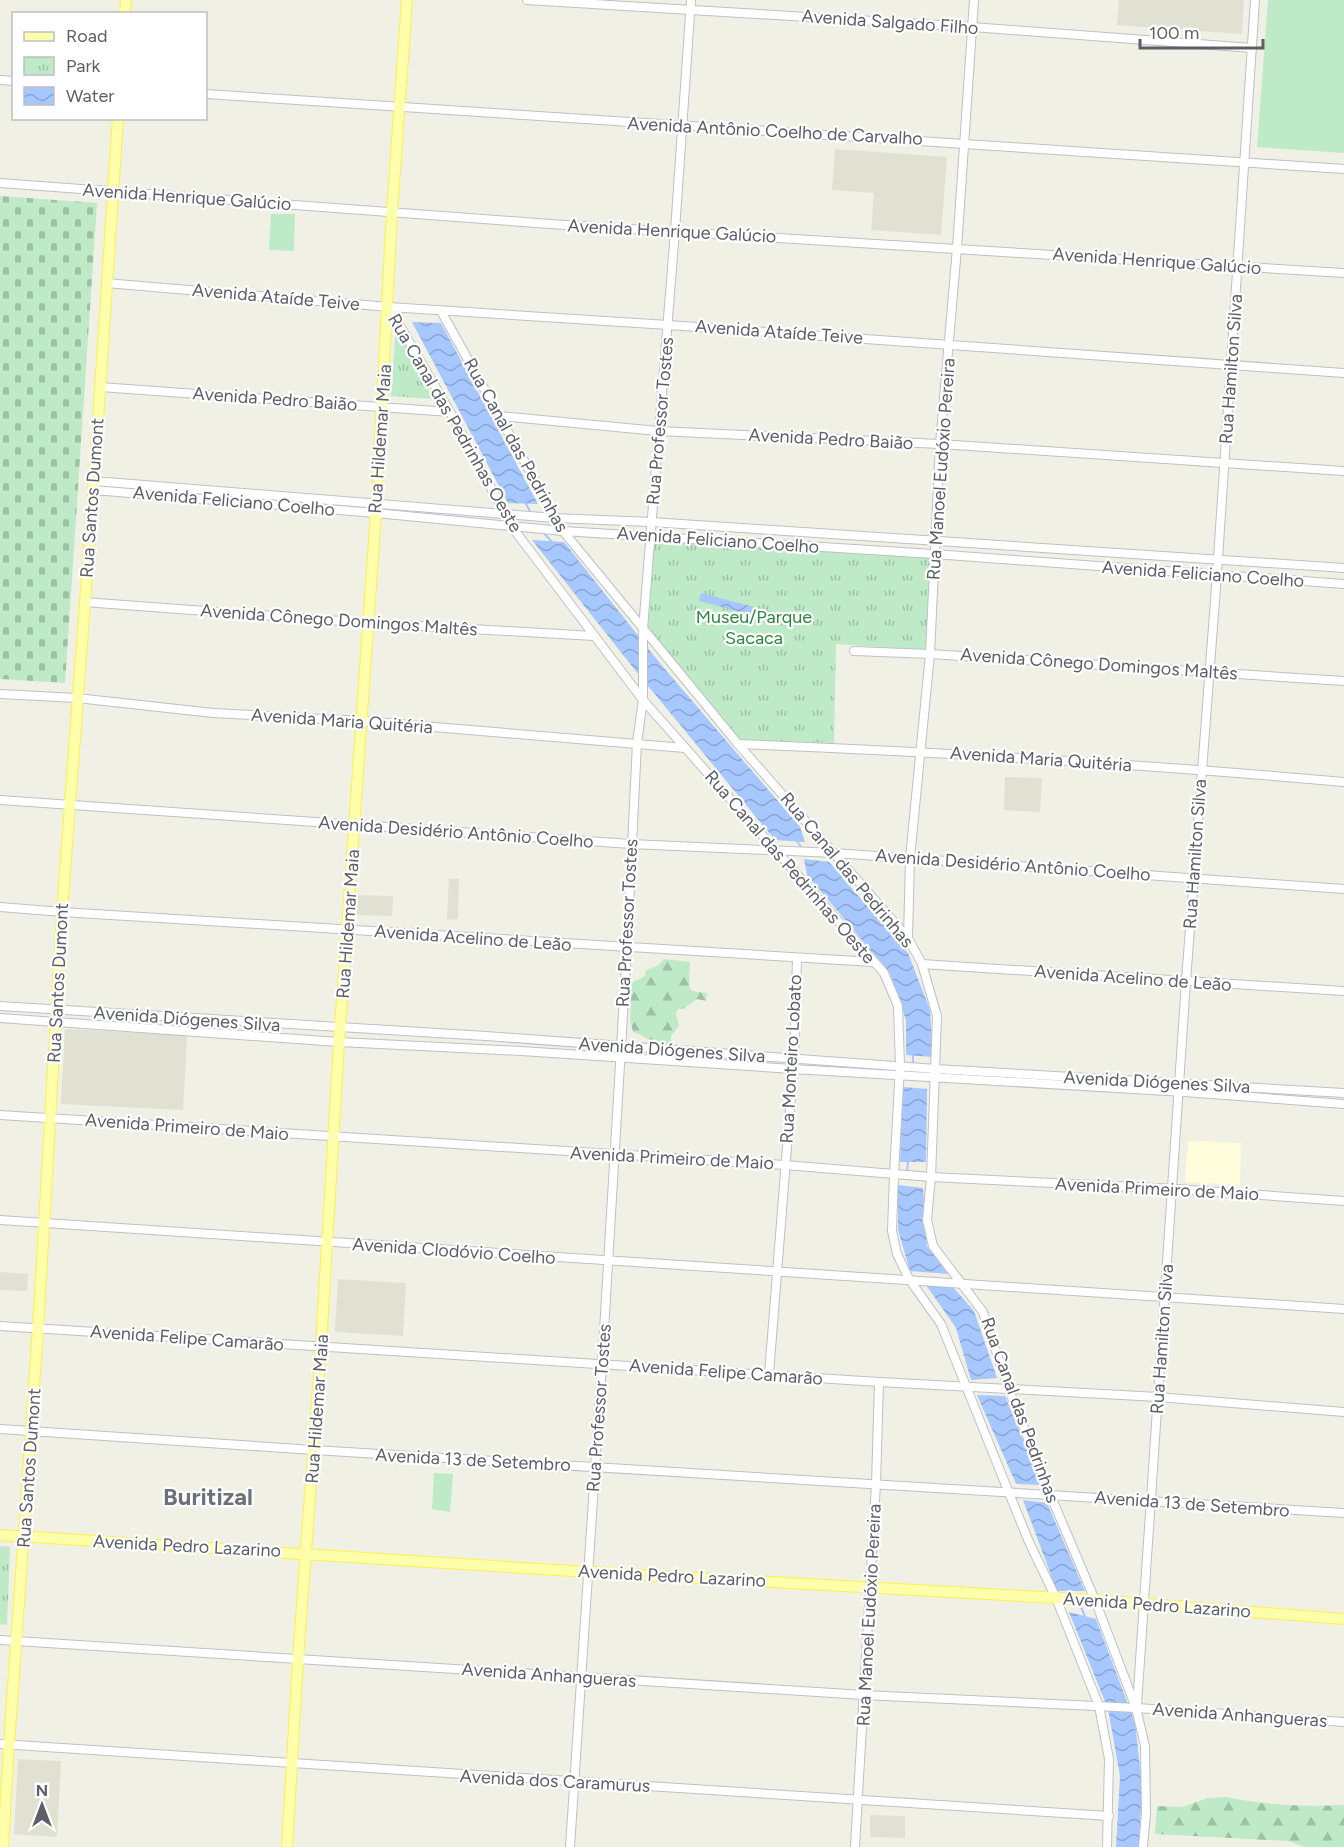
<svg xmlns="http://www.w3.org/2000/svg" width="1344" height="1847" viewBox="0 0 1344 1847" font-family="Figtree,sans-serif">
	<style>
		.commercial { fill: #fffddb }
		.education { fill: #e0e0d3 }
		.forest { fill: url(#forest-firs) }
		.cemetery { fill: url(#cemetery-stones) }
		.park { fill: url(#park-tufts) }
		.pitch { fill: #bfeac7 }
		.water { fill: url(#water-waves) }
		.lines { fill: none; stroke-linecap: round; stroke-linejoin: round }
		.stream { stroke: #a6c7ff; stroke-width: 2 }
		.minor-casing { stroke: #bec0c7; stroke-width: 10 }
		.major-casing { stroke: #ffef4f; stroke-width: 12 }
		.minor { stroke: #fff; stroke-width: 8 }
		.major { stroke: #fdffab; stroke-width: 10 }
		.labels { text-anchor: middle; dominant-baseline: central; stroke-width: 4.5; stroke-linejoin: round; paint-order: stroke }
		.street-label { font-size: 18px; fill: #5c5f67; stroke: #fff }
		.park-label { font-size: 18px; fill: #2c8641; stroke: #fff }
		.district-label { font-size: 24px; font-weight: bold; fill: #6d7179; stroke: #fff }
	</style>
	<defs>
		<pattern id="forest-firs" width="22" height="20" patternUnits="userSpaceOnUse" patternTransform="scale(1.5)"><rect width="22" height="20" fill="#bfeac7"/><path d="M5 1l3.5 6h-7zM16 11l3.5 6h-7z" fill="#9ec1a5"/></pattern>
		<pattern id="cemetery-stones" width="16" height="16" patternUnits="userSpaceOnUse" patternTransform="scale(1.5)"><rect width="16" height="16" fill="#bfeac7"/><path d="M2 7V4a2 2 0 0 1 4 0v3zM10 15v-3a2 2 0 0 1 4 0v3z" fill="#9ec1a5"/></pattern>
		<pattern id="park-tufts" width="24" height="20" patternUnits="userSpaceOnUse" patternTransform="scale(1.5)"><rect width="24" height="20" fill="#bfeac7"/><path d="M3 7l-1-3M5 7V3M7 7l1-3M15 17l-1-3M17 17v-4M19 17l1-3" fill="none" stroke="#9ec1a5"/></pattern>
		<pattern id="water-waves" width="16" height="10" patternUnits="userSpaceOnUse" patternTransform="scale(1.5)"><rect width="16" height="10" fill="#a6c7ff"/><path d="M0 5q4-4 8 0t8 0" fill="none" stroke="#8aa5d2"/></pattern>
	</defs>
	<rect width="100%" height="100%" fill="#f0f0e5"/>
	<polygon class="commercial" points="1188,1141 1241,1143 1240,1185 1185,1182"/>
	<g class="education">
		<polygon points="1119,0 1244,0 1242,34 1117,25"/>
		<polygon points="835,149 947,157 941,235 871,230 874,193 832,190"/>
		<polygon points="1005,777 1042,778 1040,812 1004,810"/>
		<polygon points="449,879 459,879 458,919 447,920"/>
		<polygon points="357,895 393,896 392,916 356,915"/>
		<polygon points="65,1029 187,1035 183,1110 61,1104"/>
		<polygon points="0,1272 28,1274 27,1291 0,1290"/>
		<polygon points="338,1279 406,1283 403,1336 335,1332"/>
		<polygon points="18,1759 61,1761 57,1837 14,1834"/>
		<polygon points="870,1815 905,1816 905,1838 870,1837"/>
	</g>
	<g class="forest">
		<path d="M 664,959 L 690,962 L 689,986 L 692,991 L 707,993 L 706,1001 L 697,999 L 683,1009 L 678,1009 L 676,1014 L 679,1026 L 671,1036 L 671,1044 L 667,1047 C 654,1044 645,1036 633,1032 L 630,1020 L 631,983 L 645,976 L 646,970 L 659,965 Z"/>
		<path d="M 1226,1797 C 1266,1805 1304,1807 1344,1805 L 1344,1847 L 1305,1847 L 1288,1841 L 1155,1834 L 1157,1806 L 1182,1807 L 1208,1798 Z"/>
	</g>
	<polygon class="cemetery" points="0,196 97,203 65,683 0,679"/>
	<g class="park">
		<polygon points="396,326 433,399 391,396"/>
		<polygon points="652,538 931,555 926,650 836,644 834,743 738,740 647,627"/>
		<polygon points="0,1546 10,1547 7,1625 0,1624"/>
	</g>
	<g class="pitch">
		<polygon points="1268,0 1344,0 1344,153 1257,147"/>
		<polygon points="271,214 295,214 294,251 269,250"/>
		<polygon points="434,1473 453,1474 450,1512 432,1509"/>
	</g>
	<g class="water">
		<polygon points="412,322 441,323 538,504 508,503"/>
		<polygon points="532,540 564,542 659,662 800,827 805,842 775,840 639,675"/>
		<polygon points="701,593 773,612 771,620 699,601"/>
		<polygon points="804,859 829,862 908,953 930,1010 933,1057 906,1055 906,1020 890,973 807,875"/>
		<polygon points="903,1087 927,1089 926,1162 900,1162"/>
		<polygon points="898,1185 923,1188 927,1246 948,1274 910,1271 898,1230"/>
		<polygon points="926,1285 952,1286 974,1311 997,1378 971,1380 956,1328"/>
		<polygon points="977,1395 1005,1396 1042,1485 1016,1484"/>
		<polygon points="1023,1500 1047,1503 1085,1591 1057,1591"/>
		<polygon points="1069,1612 1096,1619 1135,1723 1142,1785 1139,1847 1116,1847 1120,1776 1108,1709"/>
	</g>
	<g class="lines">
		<g class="stream">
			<polyline points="525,502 531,513"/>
			<polyline points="544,533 552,542"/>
			<polyline points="795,839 803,849"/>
			<polyline points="913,1065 913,1053"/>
			<polyline points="907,1173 908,1161"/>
			<polyline points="1079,1602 1086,1619"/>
		</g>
		<defs>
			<g id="minor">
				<polyline points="527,0 972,27 1252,48"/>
				<polyline points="0,80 14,81"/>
				<polyline points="206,94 1344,169"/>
				<polyline points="0,183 550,224 1344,273"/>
				<polyline points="106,283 389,307 668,325 1344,373"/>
				<polyline points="389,307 450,412 512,527 643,700 884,973 898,1006 900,1066 894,1174 892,1231 897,1254 909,1279 941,1324 1009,1493 1029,1542 1056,1598 1099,1706 1109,1759 1107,1847"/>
				<polyline points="441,311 563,531 738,744 908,938 922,964 937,1016 931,1177 927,1220 933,1246 983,1312 1009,1390 1050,1494 1095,1600 1136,1708 1145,1746 1146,1813 1143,1847"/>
				<polyline points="100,387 450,412"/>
				<polyline points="499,416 658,431 940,444 1344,471"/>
				<polyline points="94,481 554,518 651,522 1344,568"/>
				<polyline points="93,490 376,513 563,531 934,554 1344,584"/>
				<polyline points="84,602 368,623 594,636"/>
				<polyline points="854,651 930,654 1344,681"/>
				<polyline points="0,694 77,698 213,713 362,721 685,748"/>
				<path d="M 738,744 C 940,752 1142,764 1344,782"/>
				<polyline points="0,800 631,844 834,853 1344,889"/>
				<polyline points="0,907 62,912 873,962"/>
				<polyline points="908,938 910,858 930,654 940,444 957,248 974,0"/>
				<polyline points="922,964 1344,991"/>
				<polyline points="0,1006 486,1036 936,1069 1344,1093"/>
				<polyline points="0,1018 339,1042 521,1051 793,1069 1184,1092 1344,1104"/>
				<polyline points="0,1115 785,1165 931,1177 1177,1189 1344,1201"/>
				<polyline points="0,1220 1344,1309"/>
				<polyline points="0,1326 879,1382 1158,1397 1344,1412"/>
				<polyline points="769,1374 794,1059 797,959"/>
				<polyline points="0,1429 314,1450 1344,1513"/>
				<polyline points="0,1640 864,1695 1137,1708 1344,1722"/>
				<polyline points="1137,1705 1186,981 1217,574 1255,0"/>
				<polyline points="0,1744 1109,1816"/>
				<polyline points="570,1847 602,1364 627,948 637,743 643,700 643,629 675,231 691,0"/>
				<polyline points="855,1847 876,1484 879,1382"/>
			</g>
			<g id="major">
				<polyline points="125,14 126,0"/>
				<polyline points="0,1535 589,1572 1095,1600 1344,1619"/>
				<polyline points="3,1847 9,1745 38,1329 62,912 94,481 118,118"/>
				<polyline points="287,1847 298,1659 321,1346 339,1042 376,513 392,212 407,0"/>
			</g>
		</defs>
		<use href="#minor" class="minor-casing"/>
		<use href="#major" class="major-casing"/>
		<use href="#minor" class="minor"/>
		<use href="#major" class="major"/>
	</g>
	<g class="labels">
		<g class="street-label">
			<text transform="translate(890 22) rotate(4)">Avenida Salgado Filho</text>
			<text transform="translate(775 131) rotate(3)">Avenida Antônio Coelho de Carvalho</text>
			<text transform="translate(187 197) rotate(4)">Avenida Henrique Galúcio</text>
			<text transform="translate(672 231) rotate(3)">Avenida Henrique Galúcio</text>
			<text transform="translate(1157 261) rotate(4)">Avenida Henrique Galúcio</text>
			<text transform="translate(276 297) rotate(5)">Avenida Ataíde Teive</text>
			<text transform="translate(779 332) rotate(4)">Avenida Ataíde Teive</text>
			<text transform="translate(1231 369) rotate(-86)">Rua Hamilton Silva</text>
			<text transform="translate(275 399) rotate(4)">Avenida Pedro Baião</text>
			<text transform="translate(660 421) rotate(-85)">Rua Professor Tostes</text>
			<text transform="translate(455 423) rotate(60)">Rua Canal das Pedrinhas Oeste</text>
			<text transform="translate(380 439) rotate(-86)">Rua Hildemar Maia</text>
			<text transform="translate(831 439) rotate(3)">Avenida Pedro Baião</text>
			<text transform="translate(516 445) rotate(61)">Rua Canal das Pedrinhas</text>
			<text transform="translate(941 469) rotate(-86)">Rua Manoel Eudóxio Pereira</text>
			<text transform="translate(92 498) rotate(-86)">Rua Santos Dumont</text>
			<text transform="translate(234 501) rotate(5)">Avenida Feliciano Coelho</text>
			<text transform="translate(718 540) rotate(4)">Avenida Feliciano Coelho</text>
			<text transform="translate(1203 574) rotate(4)">Avenida Feliciano Coelho</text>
			<text transform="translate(339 620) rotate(4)">Avenida Cônego Domingos Maltês</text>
			<text transform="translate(1099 664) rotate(4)">Avenida Cônego Domingos Maltês</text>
			<text transform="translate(342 721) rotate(4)">Avenida Maria Quitéria</text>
			<text transform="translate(1041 759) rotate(4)">Avenida Maria Quitéria</text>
			<text transform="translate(456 832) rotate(4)">Avenida Desidério Antônio Coelho</text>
			<text transform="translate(1195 854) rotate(-86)">Rua Hamilton Silva</text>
			<text transform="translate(1013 865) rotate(4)">Avenida Desidério Antônio Coelho</text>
			<text transform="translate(790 867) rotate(49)">Rua Canal das Pedrinhas Oeste</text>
			<text transform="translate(847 870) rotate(50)">Rua Canal das Pedrinhas</text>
			<text transform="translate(627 923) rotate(-87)">Rua Professor Tostes</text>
			<text transform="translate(348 924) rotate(-86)">Rua Hildemar Maia</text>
			<text transform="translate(473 938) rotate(4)">Avenida Acelino de Leão</text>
			<text transform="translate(1133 978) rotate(4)">Avenida Acelino de Leão</text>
			<text transform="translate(58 983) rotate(-87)">Rua Santos Dumont</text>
			<text transform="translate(187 1019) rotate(4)">Avenida Diógenes Silva</text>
			<text transform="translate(672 1050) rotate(4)">Avenida Diógenes Silva</text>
			<text transform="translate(791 1059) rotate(-87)">Rua Monteiro Lobato</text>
			<text transform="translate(1157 1082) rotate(3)">Avenida Diógenes Silva</text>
			<text transform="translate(187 1127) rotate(4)">Avenida Primeiro de Maio</text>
			<text transform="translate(672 1158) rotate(3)">Avenida Primeiro de Maio</text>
			<text transform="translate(1157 1189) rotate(3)">Avenida Primeiro de Maio</text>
			<text transform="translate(454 1251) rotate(4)">Avenida Clodóvio Coelho</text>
			<text transform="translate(187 1338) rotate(4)">Avenida Felipe Camarão</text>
			<text transform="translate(1162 1339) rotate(-86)">Rua Hamilton Silva</text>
			<text transform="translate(726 1372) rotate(4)">Avenida Felipe Camarão</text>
			<text transform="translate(599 1408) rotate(-86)">Rua Professor Tostes</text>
			<text transform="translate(317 1409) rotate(-86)">Rua Hildemar Maia</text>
			<text transform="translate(1020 1410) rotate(70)">Rua Canal das Pedrinhas</text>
			<text transform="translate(473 1460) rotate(3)">Avenida 13 de Setembro</text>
			<text transform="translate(29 1468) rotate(-86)">Rua Santos Dumont</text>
			<text transform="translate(1192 1504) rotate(4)">Avenida 13 de Setembro</text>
			<text transform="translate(187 1546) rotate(3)">Avenida Pedro Lazarino</text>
			<text transform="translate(672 1576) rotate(3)">Avenida Pedro Lazarino</text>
			<text transform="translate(1157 1605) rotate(4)">Avenida Pedro Lazarino</text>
			<text transform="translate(869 1615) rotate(-87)">Rua Manoel Eudóxio Pereira</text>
			<text transform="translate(549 1675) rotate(4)">Avenida Anhangueras</text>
			<text transform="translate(1240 1715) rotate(4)">Avenida Anhangueras</text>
			<text transform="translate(555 1781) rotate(3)">Avenida dos Caramurus</text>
		</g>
		<g class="park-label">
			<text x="754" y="617">Museu/Parque<tspan x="754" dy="21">Sacaca</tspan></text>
		</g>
		<g class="district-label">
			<text x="208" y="1496">Buritizal</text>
		</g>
	</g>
	<rect x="12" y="12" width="195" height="108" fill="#ffffff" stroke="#bebfc2" stroke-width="1.5"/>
	<rect x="24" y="32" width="30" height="9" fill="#fdffab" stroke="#bebfc2" stroke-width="1.5"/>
	<text x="66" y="42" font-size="18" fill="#5c5f67">Road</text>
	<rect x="24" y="57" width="30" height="18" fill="url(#park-tufts)" stroke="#bebfc2" stroke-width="1.5"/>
	<text x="66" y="72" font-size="18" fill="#5c5f67">Park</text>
	<rect x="24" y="87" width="30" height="18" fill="url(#water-waves)" stroke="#bebfc2" stroke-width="1.5"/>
	<text x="66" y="102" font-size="18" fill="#5c5f67">Water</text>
	<g transform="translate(42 1805)" stroke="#ffffff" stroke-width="4.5" paint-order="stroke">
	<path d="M0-4.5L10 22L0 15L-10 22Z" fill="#5c5f67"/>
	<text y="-9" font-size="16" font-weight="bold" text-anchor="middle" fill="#5c5f67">N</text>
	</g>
	<path d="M1140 39v9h123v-9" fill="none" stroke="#5c5f67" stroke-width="3"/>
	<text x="1149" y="39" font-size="18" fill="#5c5f67" stroke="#ffffff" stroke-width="4.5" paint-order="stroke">100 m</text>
</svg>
